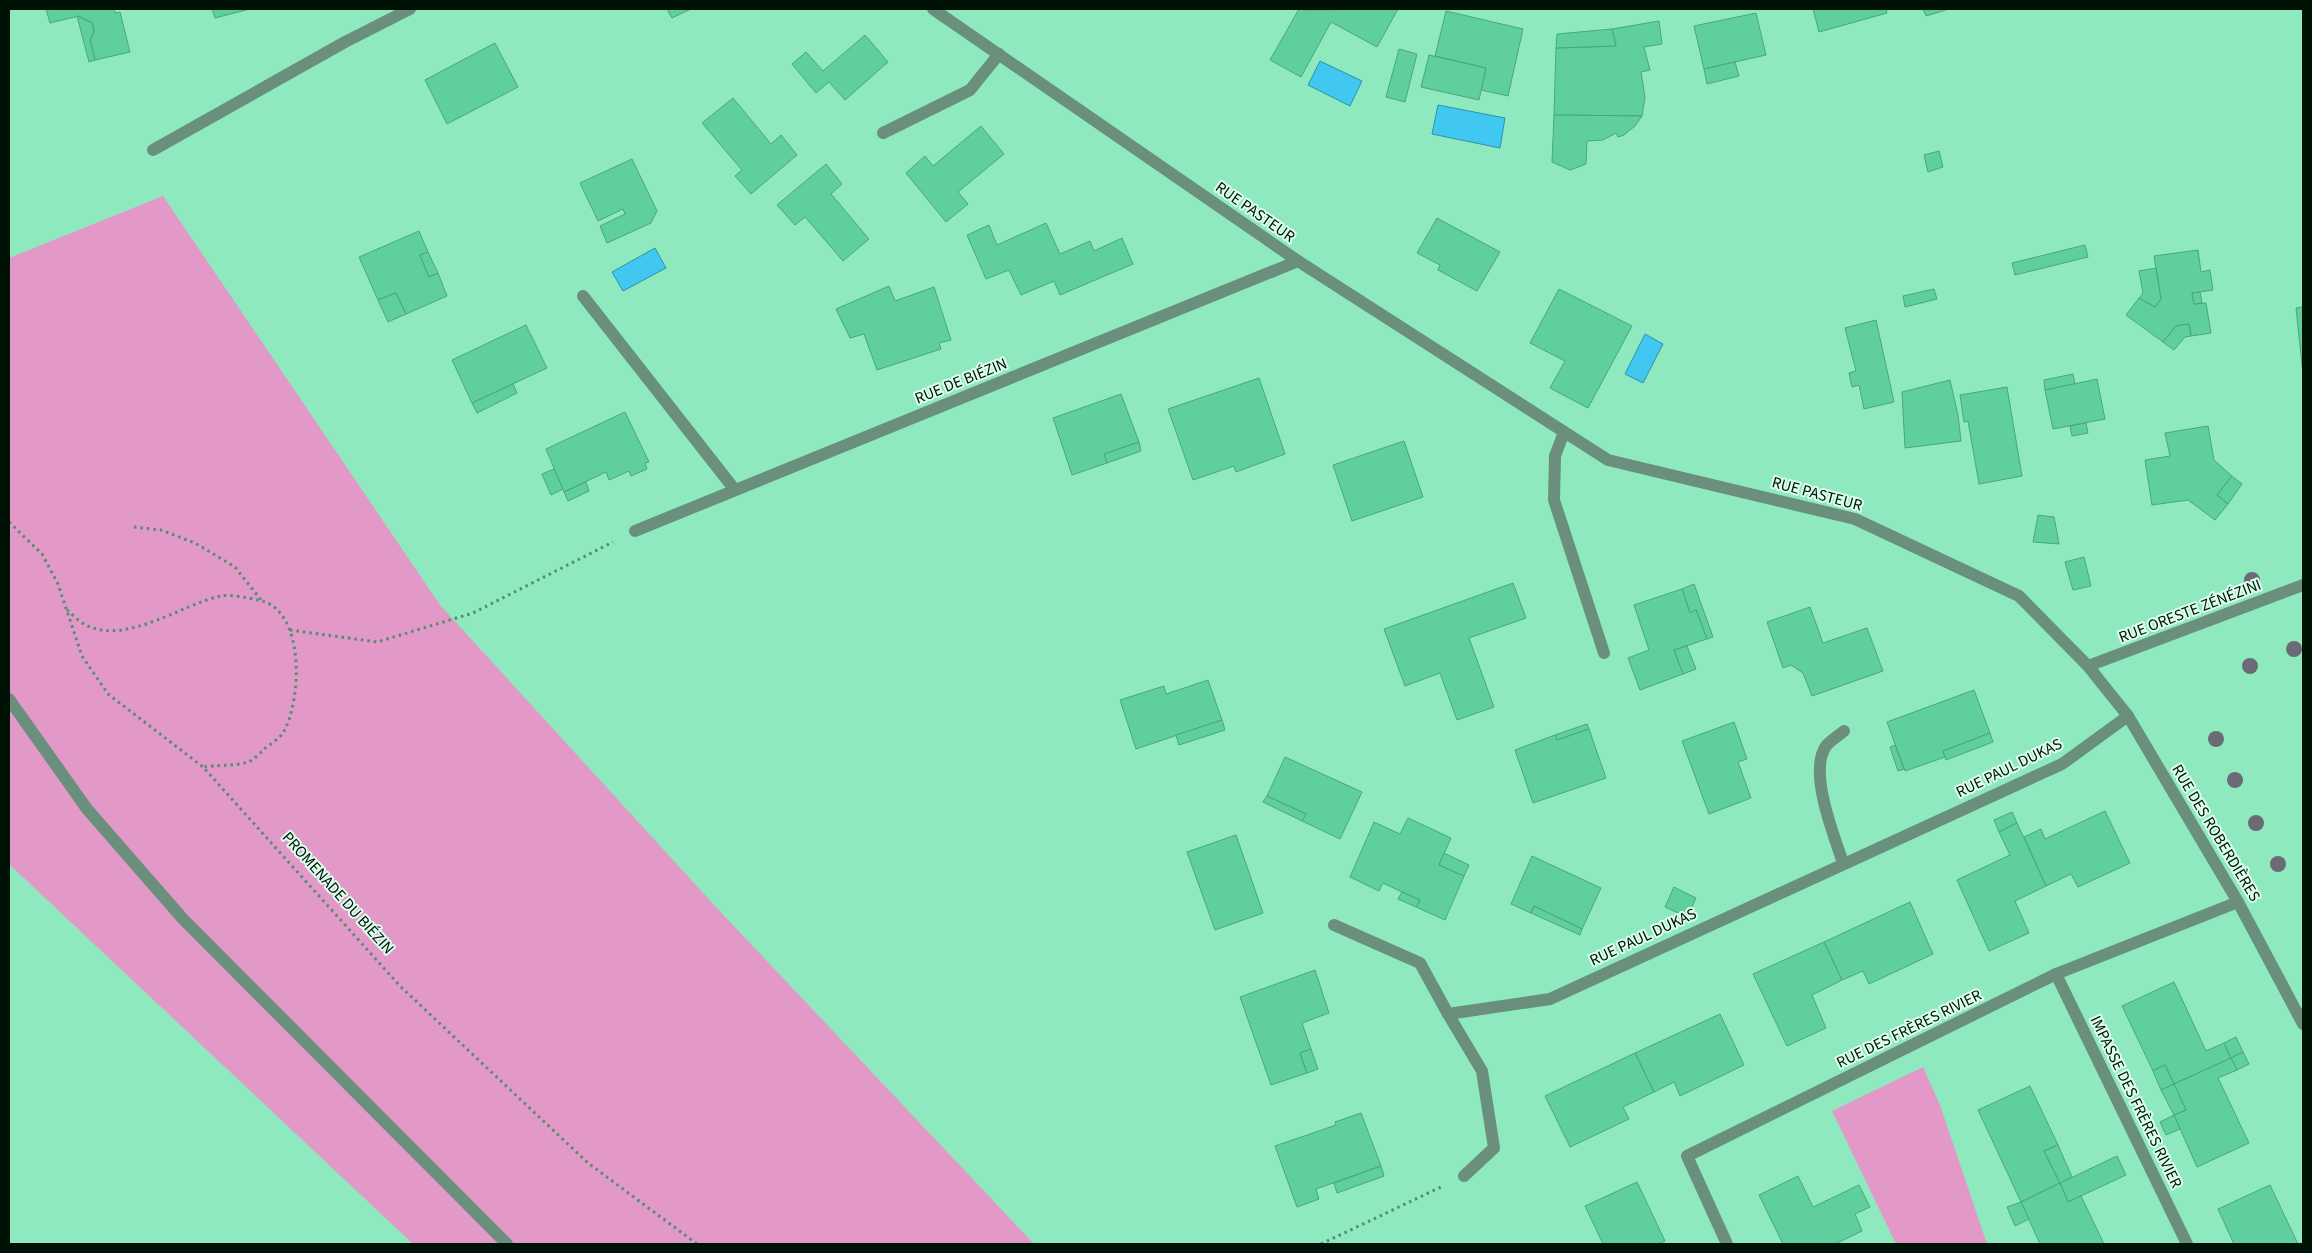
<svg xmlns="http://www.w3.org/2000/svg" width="2312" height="1253" viewBox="0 0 2312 1253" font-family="'Source Sans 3',sans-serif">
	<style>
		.green { fill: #e399c7 }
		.water { fill: #41c8f0; stroke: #2e91aa }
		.building { fill: #60cf9e; stroke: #49a67d }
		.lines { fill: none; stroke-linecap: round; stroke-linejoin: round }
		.path { stroke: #518d6f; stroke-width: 3; stroke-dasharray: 2.5 4; stroke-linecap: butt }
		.minor { stroke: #6b8f7d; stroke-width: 12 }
		.tertiary { stroke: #6b8f7d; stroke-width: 12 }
		.tree { fill: #6c6a77 }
		.labels { text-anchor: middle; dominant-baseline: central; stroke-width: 4; stroke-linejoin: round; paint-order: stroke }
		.street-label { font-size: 16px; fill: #001106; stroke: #dcfeec }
	</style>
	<rect width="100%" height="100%" fill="#8eeabe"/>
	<g class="green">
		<polygon points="163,196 440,605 715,906 1034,1244 413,1244 10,865 9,258"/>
		<polygon points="1923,1067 1940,1105 1987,1244 1896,1244 1832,1111"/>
	</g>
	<g class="water">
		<polygon points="1320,61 1362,81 1350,106 1308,85"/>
		<polygon points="1438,105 1505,118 1500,148 1432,134"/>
		<polygon points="655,248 666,268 623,291 612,272"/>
		<polygon points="1645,334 1663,344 1643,383 1625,374"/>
	</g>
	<g class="building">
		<polygon points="46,9 114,9 115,13 120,12 130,52 95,60 90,40 94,31 92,23 79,16 50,23"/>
		<polygon points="212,9 250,9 215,18"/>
		<polygon points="667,9 691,9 672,18"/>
		<polygon points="1299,9 1307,10 1398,9 1377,47 1331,22 1301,77 1270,60"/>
		<polygon points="1813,9 1886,9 1887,13 1819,32"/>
		<polygon points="1923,9 1949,9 1926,16"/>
		<polygon points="1446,11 1523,29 1508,96 1481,90 1486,68 1435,56"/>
		<polygon points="1756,13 1766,55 1704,69 1694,26"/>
		<polygon points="77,16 92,23 94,31 90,40 95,60 89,62"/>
		<polygon points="1659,21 1662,44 1644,47 1650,70 1641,72 1645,97 1642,116 1554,115 1556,48 1616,46 1612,29"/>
		<polygon points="1612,29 1616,46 1556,48 1557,34"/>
		<polygon points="865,35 888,62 845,100 829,82 816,93 792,64 806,52 823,71"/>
		<polygon points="495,43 518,87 447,124 425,80"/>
		<polygon points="1399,49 1417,54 1405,102 1386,97"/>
		<polygon points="1429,55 1486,68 1479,100 1421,87"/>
		<polygon points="1735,62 1739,76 1707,84 1704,69"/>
		<polygon points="733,98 771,144 781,135 797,155 751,194 735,176 742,170 702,123"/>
		<polygon points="1554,115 1642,116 1635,126 1624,135 1618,137 1616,133 1603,140 1587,141 1586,164 1570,170 1552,162"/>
		<polygon points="981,126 1004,154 958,192 968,204 946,222 906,173 925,156 933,166"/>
		<polygon points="1939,151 1943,167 1928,172 1924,155"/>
		<polygon points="632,159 657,211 651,223 607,243 600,226 625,214 623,209 598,221 580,183"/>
		<polygon points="826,164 842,184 831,194 869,239 843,261 805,217 795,225 777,205"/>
		<polygon points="1437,218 1500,252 1477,291 1438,270 1440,265 1417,253"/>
		<polygon points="1046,223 1060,254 1090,241 1094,251 1122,238 1133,264 1060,295 1054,281 1021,295 1009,270 986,279 967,235 989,225 997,245"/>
		<polygon points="419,231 428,252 420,255 429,277 438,273 447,296 406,314 396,293 378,300 359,257"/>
		<polygon points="2085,245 2088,257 2015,275 2012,263"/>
		<polygon points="2198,250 2201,272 2210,270 2213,290 2192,293 2194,304 2206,303 2211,333 2191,336 2189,324 2176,326 2163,342 2126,315 2139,298 2155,307 2161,299 2154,256"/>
		<polygon points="428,252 438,273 429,277 420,255"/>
		<polygon points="2156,268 2161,299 2155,307 2139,298 2143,293 2139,271"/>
		<polygon points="889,286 895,301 934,287 951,340 939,343 941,349 877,370 864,334 850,338 836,309"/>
		<polygon points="1559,289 1632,326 1588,408 1550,388 1565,361 1530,343"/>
		<polygon points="1934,289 1937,299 1905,307 1903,296"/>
		<polygon points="2200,292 2202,303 2194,304 2192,293"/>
		<polygon points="396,293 406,314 388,322 378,300"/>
		<polygon points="2303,307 2303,374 2296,308"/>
		<polygon points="1876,320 1894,402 1864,409 1859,385 1852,387 1849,373 1856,371 1845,328"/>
		<polygon points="2189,324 2191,336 2185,337 2174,350 2163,342 2176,326"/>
		<polygon points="526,325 547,368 472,403 452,360"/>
		<polygon points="2073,374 2075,384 2045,390 2044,380"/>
		<polygon points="1259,378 1285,454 1236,472 1234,466 1193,480 1168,409"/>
		<polygon points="2097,379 2105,419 2053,429 2045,390"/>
		<polygon points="1950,380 1958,415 1961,441 1905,448 1902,392"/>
		<polygon points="513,384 517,393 477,413 472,403"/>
		<polygon points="2007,387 2022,476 1979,484 1968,421 1964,422 1960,395"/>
		<polygon points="1121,394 1139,442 1104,454 1107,463 1072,475 1053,418"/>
		<polygon points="625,412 649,462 645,463 647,469 631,476 629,471 609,480 606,472 564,492 546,449"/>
		<polygon points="2086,423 2088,433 2072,436 2070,426"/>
		<polygon points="2208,426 2214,460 2232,476 2217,495 2228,504 2215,520 2188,500 2152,505 2145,460 2170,456 2165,433"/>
		<polygon points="1404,441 1423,497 1352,521 1333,465"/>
		<polygon points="1139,442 1141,451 1107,463 1104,454"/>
		<polygon points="554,469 563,489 551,495 542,474"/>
		<polygon points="2232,476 2242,484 2228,504 2217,495"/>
		<polygon points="586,482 589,491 568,501 564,492"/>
		<polygon points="2038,515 2054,517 2059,544 2033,542"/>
		<polygon points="2084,557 2091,586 2073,590 2065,562"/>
		<polygon points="1513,583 1526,618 1469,638 1494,707 1457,720 1440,673 1405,686 1384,629"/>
		<polygon points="1694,584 1713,637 1707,639 1696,610 1690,613 1682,589"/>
		<polygon points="1682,589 1690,613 1696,610 1707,639 1674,650 1683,674 1640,690 1628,658 1649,650 1634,605"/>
		<polygon points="1810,607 1823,643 1867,628 1883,671 1812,696 1803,673 1791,665 1783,668 1767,622"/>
		<polygon points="1687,646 1696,669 1683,674 1674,650"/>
		<polygon points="1208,680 1222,720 1136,749 1120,700 1164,686 1166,694"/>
		<polygon points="1974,690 1990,733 1943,751 1945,757 1905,771 1887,722"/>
		<polygon points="1222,720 1225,730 1179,745 1176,735"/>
		<polygon points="1734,722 1747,759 1738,762 1751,798 1709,814 1682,741"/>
		<polygon points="1587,724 1589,729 1557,740 1555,735"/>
		<polygon points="1589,729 1606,778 1533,803 1515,750 1555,735 1557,740"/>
		<polygon points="1990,733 1993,742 1946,760 1943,751"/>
		<polygon points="1895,745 1904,769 1898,771 1890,747"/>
		<polygon points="1285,757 1362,792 1340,839 1302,821 1306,814 1267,796"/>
		<polygon points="1267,796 1306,814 1302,821 1263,802"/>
		<polygon points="2105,811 2130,863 2078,887 2071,874 2046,886 2024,837 2041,829 2045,839"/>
		<polygon points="2012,812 2017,823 1999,832 1994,820"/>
		<polygon points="1408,818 1451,838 1439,865 1464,876 1445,920 1416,907 1420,900 1402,892 1383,883 1379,891 1350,877 1374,822 1400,834"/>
		<polygon points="2017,823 2046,886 2015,901 2029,933 1989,951 1957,880 2010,855 1999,832"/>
		<polygon points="1236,835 1263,913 1215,930 1187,852"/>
		<polygon points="1444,853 1469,865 1464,876 1439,865"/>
		<polygon points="1532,856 1601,888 1582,929 1534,906 1531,913 1511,904"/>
		<polygon points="1674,887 1696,898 1687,917 1665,907"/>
		<polygon points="1402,892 1420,900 1416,907 1398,899"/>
		<polygon points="1910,902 1933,954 1869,984 1863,971 1842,980 1824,942"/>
		<polygon points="1534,906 1582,929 1580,935 1531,913"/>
		<polygon points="1824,942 1842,980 1812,995 1826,1028 1787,1046 1753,974"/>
		<polygon points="1315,970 1329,1013 1302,1023 1311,1049 1300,1053 1307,1073 1271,1085 1240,997"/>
		<polygon points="2174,982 2206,1051 2224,1043 2231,1058 2174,1084 2165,1065 2153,1071 2122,1006"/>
		<polygon points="1720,1014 1744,1065 1680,1096 1674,1082 1654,1092 1635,1053"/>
		<polygon points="2236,1037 2243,1052 2231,1058 2224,1043"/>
		<polygon points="1311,1049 1318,1069 1307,1073 1300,1053"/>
		<polygon points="2243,1052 2249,1064 2237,1070 2231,1058"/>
		<polygon points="1635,1053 1654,1092 1623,1107 1629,1119 1570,1147 1545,1096"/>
		<polygon points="2231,1058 2237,1070 2218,1078 2249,1143 2197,1167 2174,1115 2186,1110 2174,1084"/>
		<polygon points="2165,1065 2174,1084 2161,1090 2153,1071"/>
		<polygon points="2174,1084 2186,1110 2174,1115 2161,1090"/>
		<polygon points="2030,1086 2058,1145 2044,1151 2060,1183 2021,1202 1978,1110"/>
		<polygon points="1361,1113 1381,1166 1316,1189 1319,1199 1297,1207 1275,1146 1336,1125 1335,1122"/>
		<polygon points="2174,1115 2180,1129 2166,1135 2160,1122"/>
		<polygon points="2058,1145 2072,1177 2060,1183 2044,1151"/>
		<polygon points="2117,1156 2126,1175 2068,1202 2060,1183"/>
		<polygon points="1381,1166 1384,1176 1337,1193 1334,1183"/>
		<polygon points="1798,1176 1813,1207 1859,1185 1870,1207 1855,1214 1862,1231 1835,1244 1783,1244 1759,1195"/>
		<polygon points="1637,1182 1665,1241 1658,1244 1603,1244 1585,1206"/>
		<polygon points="2060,1183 2068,1202 2081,1196 2104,1244 2040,1244 2021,1202"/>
		<polygon points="2270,1185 2298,1244 2234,1244 2218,1209"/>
		<polygon points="2021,1202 2029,1219 2015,1226 2007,1207"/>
	</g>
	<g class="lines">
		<g class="path">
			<polyline points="9,522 42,554 58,584 82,656 108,694 203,767 400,986 588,1163 697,1244"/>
			<polyline points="134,527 161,530 195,543 235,567 261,600"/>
			<path d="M 67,610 C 72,614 78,621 84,624 C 124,647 182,604 221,596 C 231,594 248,598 258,600 C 306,608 302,701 283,733 C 279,739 269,745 263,750 C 259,754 254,760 248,762 C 235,766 217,765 203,767"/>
			<polyline points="290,630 377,642 473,613 613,542"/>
			<polyline points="1321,1244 1441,1187"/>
		</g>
		<g class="minor">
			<polyline points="883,133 970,90 999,54"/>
			<polyline points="153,150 345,42 410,9"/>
			<polyline points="583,296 735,490"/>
			<polyline points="1564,432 1555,456 1554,500 1604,653"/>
			<polyline points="635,531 1298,261"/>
			<polyline points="9,699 87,809 183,919 507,1244"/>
			<path d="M 1843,863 C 1834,835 1808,772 1826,746 C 1830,741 1838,736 1844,731"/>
			<polyline points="1334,925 1420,963 1448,1014"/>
			<polyline points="2056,974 2187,1244"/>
			<polyline points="1464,1176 1494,1148 1482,1071 1448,1014 1550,999 2062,764 2128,716"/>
			<polyline points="1727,1244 1687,1156 2056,974 2238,902"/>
		</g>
		<g class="tertiary">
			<polyline points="933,9 1298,261 1608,460 1855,519 2019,596 2088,666 2128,716 2238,902 2303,1024"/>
			<polyline points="2088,666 2303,585"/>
		</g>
	</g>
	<g class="tree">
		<circle cx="2252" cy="580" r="8"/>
		<circle cx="2294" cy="649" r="8"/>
		<circle cx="2250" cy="666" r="8"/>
		<circle cx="2216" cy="739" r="8"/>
		<circle cx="2235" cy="780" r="8"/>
		<circle cx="2256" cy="823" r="8"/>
		<circle cx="2278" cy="864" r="8"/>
	</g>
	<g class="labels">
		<g class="street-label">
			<text transform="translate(1255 212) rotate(35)">RUE PASTEUR</text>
			<text transform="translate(961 381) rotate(-22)">RUE DE BIÉZIN</text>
			<text transform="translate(1817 494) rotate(15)">RUE PASTEUR</text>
			<text transform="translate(2190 611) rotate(-21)">RUE ORESTE ZÉNÉZINI</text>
			<text transform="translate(2009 768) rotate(-26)">RUE PAUL DUKAS</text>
			<text transform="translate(2216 833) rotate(59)">RUE DES ROBERDIÈRES</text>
			<text transform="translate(338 893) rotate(48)">PROMENADE DU BIÉZIN</text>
			<text transform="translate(1643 937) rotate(-25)">RUE PAUL DUKAS</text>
			<text transform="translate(1909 1029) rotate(-26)">RUE DES FRÈRES RIVIER</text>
			<text transform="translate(2136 1102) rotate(64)">IMPASSE DES FRÈRES RIVIER</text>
		</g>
	</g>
	<rect width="2312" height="1253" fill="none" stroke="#001106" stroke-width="20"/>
</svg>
